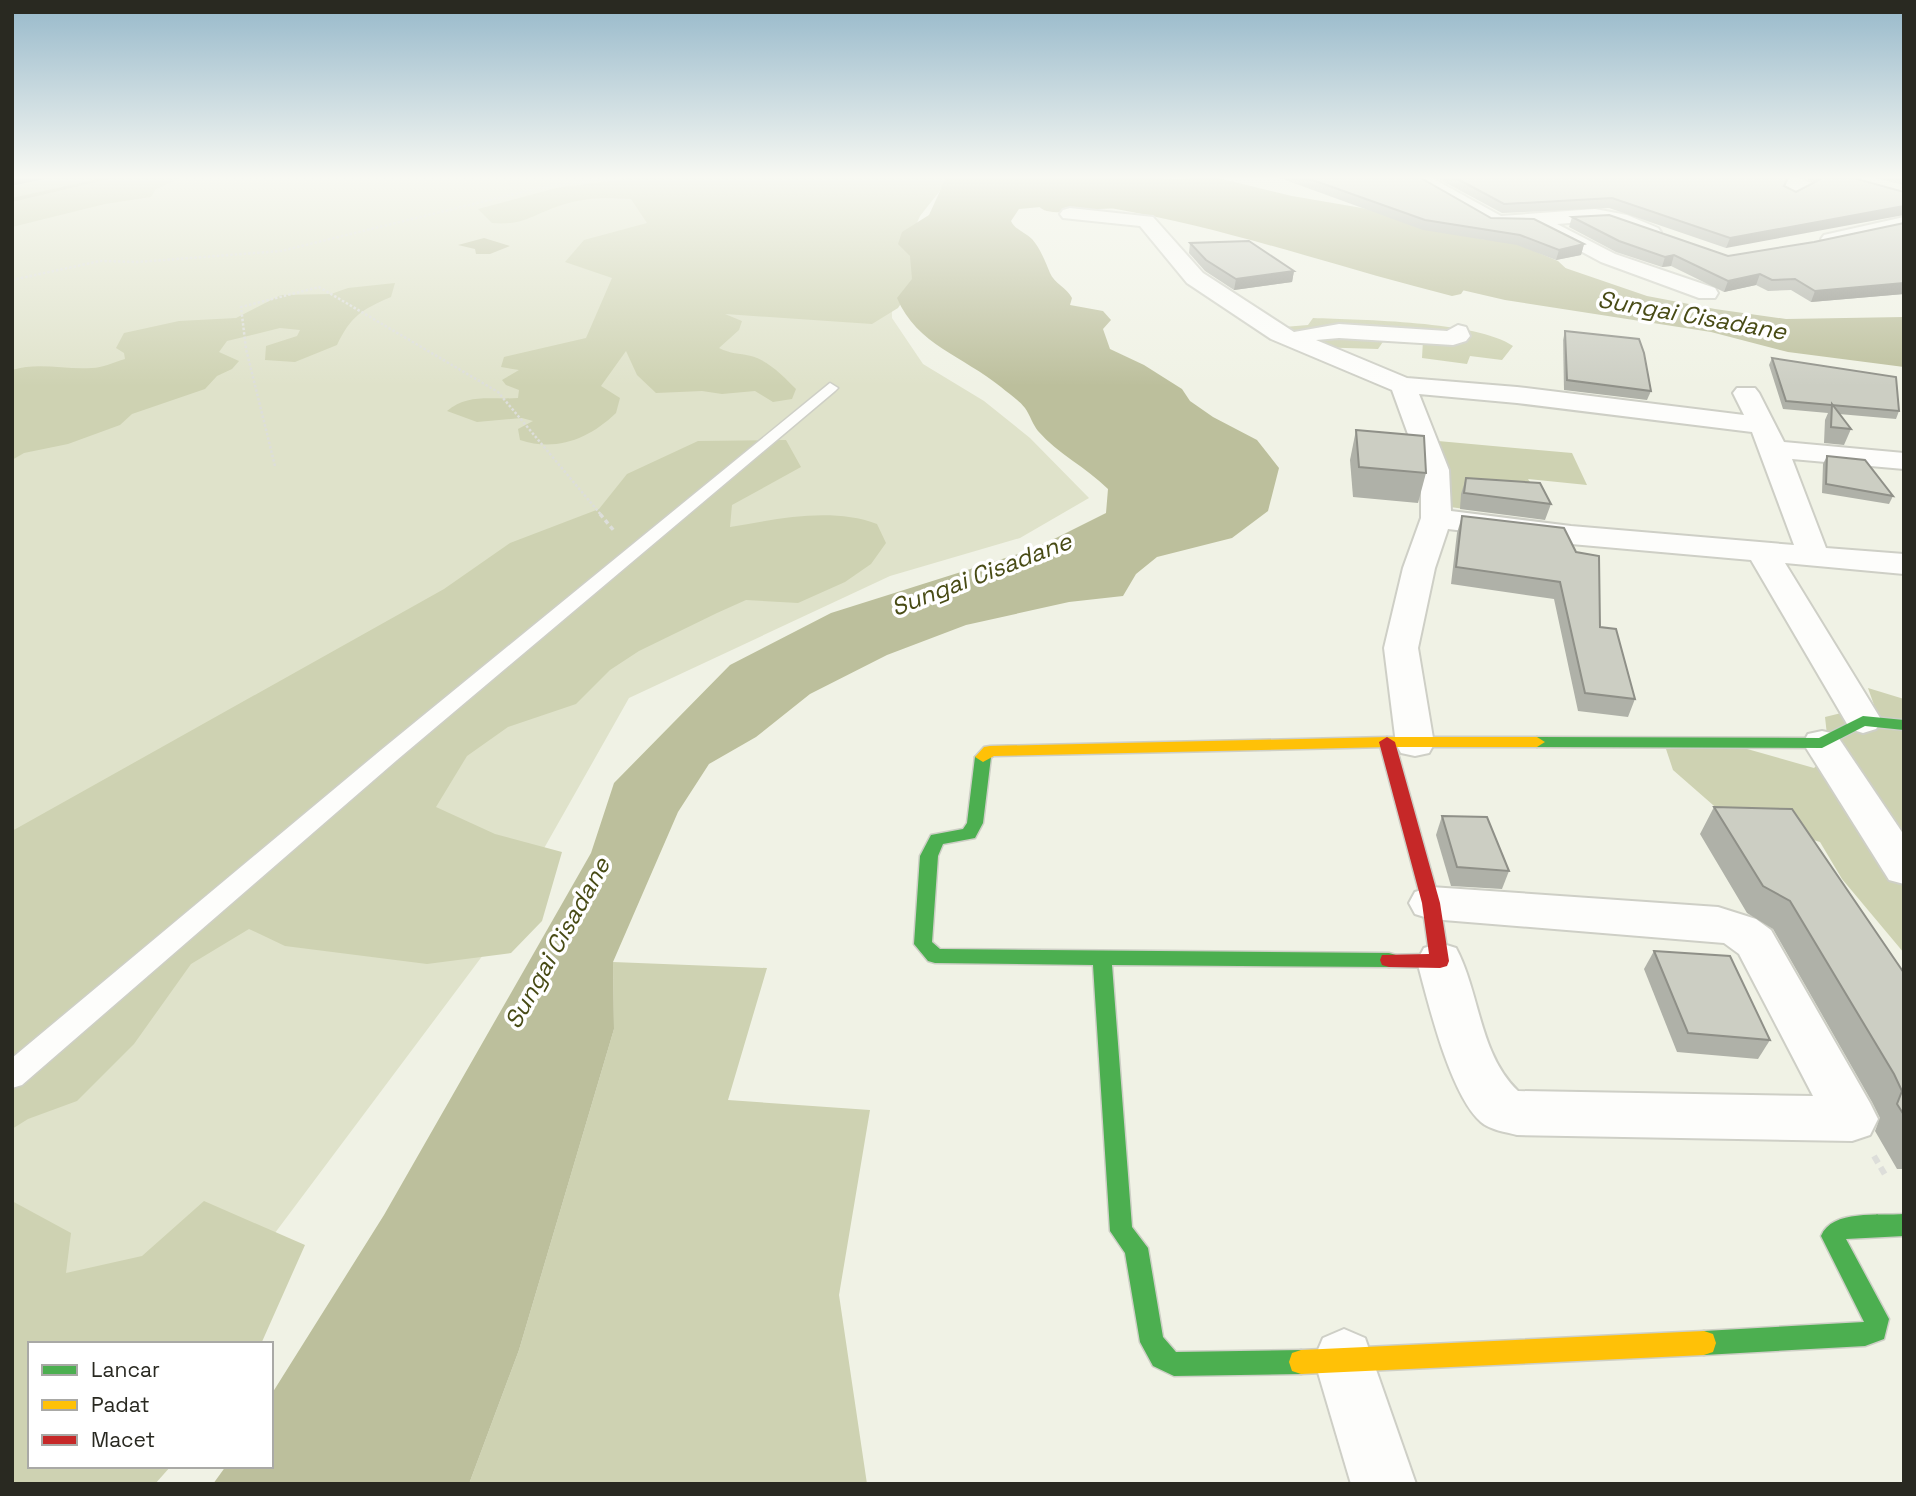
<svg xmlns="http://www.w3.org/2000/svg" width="1916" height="1496" viewBox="0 0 1916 1496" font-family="'Space Grotesk',sans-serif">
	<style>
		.green { fill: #dfe2ca }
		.forest { fill: #ced2b2 }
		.water { fill: #bcbf9c }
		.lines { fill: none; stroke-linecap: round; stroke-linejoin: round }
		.stream { fill: #bcbf9c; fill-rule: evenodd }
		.canal { fill: #bcbf9c; fill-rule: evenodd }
		.lane-casing { stroke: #cecfc6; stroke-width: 3 }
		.street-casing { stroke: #cecfc6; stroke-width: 4 }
		.fast-casing { stroke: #cecfc6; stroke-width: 3 }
		.slow-casing { stroke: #cecfc6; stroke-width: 3 }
		.jam-casing { stroke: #cecfc6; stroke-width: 3 }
		.path-far2 { stroke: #dddeda; stroke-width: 2.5; stroke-dasharray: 2.5 2; stroke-linecap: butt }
		.path-far1 { stroke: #dddeda; stroke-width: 3.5; stroke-dasharray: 4.5 3.5; stroke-linecap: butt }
		.path { stroke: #dddeda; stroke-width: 6; stroke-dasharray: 8 5; stroke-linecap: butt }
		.lane { fill: #fdfdfb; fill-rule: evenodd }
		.street { fill: #fdfdfb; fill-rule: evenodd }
		.fast { fill: #4caf50; fill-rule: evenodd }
		.slow { fill: #ffc107; fill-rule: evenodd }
		.jam { fill: #c62828; fill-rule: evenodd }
		.wall { fill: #afb1a8 }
		.shaded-wall { fill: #8f9088 }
		.building { fill: #cccec3; stroke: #8f9088; stroke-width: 2 }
		.labels { text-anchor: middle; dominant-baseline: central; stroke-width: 7; stroke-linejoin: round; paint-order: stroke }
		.water-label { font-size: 24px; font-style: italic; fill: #484b15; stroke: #fff }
	</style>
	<rect width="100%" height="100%" fill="#f0f2e5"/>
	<polygon class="green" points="88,177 930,177 891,220 892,318 923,364 984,401 1030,438 1089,498 1020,538 890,576 629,698 486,951 192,1344 30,1344 30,1466 12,1484 12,194"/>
	<g class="forest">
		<polygon points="61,177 184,177 156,189 151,197 105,204 12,227 12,187 37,179"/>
		<path d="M 640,177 L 951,177 L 920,216 L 907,246 L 922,273 L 898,308 L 872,324 L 725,314 L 742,321 L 739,330 L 719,348 C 731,354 738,353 751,356 C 769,361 783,376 796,389 L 792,399 L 773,402 L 755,391 L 722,394 L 702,391 L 656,393 L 637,375 L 626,351 L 601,386 L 620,398 L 616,413 C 589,439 556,452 520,440 L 518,429 L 533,421 L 522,418 L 477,422 L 447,411 C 468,393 491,400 518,398 L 519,390 L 506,385 L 502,380 L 519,370 L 501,367 L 504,357 L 586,338 L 612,278 L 565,262 L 584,240 L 647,223 L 631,199 C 607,198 588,197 565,204 C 534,213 526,226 492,223 L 478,209 L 556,188 Z"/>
		<path d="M 395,283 L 391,297 C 361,310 351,316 337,345 L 295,362 L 265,360 L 266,346 L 297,336 L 300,330 L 280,328 L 227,341 L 219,352 L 239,361 L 232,369 L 217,376 L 205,389 L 132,414 L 120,425 L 68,444 L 24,453 L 12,460 L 12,370 C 39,362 65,370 92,368 C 102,368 114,362 125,359 L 124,353 L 116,348 L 124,333 L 179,321 L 236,318 L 281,295 L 331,294 L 348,288 Z"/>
		<path d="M 1313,318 C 1361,320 1477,321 1513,346 L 1502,360 L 1470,356 L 1467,364 L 1422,358 L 1423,340 L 1387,336 L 1378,349 L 1313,347 L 1284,327 L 1308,325 Z"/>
		<path d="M 786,440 L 801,467 L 732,505 L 730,527 C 777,519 831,507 877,524 L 886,543 L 871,564 L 845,582 L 798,603 L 746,600 L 717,613 L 639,651 L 610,670 L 576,704 L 508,727 L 467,756 L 436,807 L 495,834 L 562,852 L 542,921 L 511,953 L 427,964 L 285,946 L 249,929 L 191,964 L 134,1044 L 77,1101 L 28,1119 L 12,1129 L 12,831 L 444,589 L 510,543 L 599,509 L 627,474 L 698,441 Z"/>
		<polygon points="1438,441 1572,453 1587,485 1528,479 1539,495 1473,510 1450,507"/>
		<polygon points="1868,688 1904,699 1904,862 1899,862 1904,885 1904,953 1842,879 1820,842 1721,812 1673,770 1666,749 1733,745 1814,768 1829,753 1825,717 1874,705"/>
		<polygon points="613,962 767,968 728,1100 870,1110 839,1295 867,1484 469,1484 519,1350 614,1029"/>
		<polygon points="12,1201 71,1233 66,1273 142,1256 204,1201 305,1245 261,1344 30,1344 30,1466 171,1466 155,1484 12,1484"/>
	</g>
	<g class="water">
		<path d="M 955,177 L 1118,177 L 1180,186 L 1196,181 L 1214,183 L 1291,203 L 1362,215 L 1481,246 L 1504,247 L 1647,296 L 1715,309 L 1786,319 L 1904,317 L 1904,367 L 1788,352 L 1711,332 L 1505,300 L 1380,271 L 1166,211 L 1107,201 L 1019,209 L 1011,221 C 1015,230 1025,232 1032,239 C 1040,248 1046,263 1050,273 C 1054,283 1067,288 1072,298 L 1070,305 L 1103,311 L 1111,320 L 1103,329 L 1110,349 L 1144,365 L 1182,389 L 1190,401 L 1213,417 L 1257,440 L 1279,468 L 1268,511 L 1232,538 L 1157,557 L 1136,574 L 1123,596 L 1069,602 L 966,625 L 887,655 L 810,694 L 756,737 L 709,764 L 678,812 L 613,962 L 614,1029 L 519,1350 L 469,1484 L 213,1484 L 226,1466 L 271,1466 L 271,1395 L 384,1215 L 591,853 L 614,783 L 730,665 L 831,613 L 1034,549 L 1106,513 L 1108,489 C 1086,467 1058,454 1038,431 C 1033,425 1030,415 1025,408 C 1019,400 1009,394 1001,387 C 963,356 917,345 897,298 L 912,279 L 910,256 L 898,244 L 902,232 L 929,215 L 945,180 Z"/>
		<polygon points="484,238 510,246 490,254 476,254 475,249 458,245"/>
	</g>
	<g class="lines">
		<polygon class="stream" points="107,177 117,177 12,202 12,198"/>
		<g class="canal">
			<polygon points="1107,177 1179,179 1214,177 1292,196 1362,208 1481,239 1513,242 1558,261 1573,275 1569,280 1560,283 1500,254 1481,253 1361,222 1292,210 1213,189 1197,188 1180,193 1118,183"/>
			<path d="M 1107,194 L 1174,206 L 1461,282 L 1465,288 L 1461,294 L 1452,296 C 1340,268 1230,229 1116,209 C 1098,206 1048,220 1039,206 L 1050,199 Z"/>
		</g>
		<defs>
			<polygon id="lane" points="830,383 838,388 835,391 397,760 22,1085 12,1088 12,1058 381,750"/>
			<g id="street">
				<polygon points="1407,177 1430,177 1501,216 1595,209 1627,215 1658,228 1661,232 1651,238 1615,224 1595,221 1557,224 1615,254 1715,288 1718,293 1715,298 1699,298 1601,262 1532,225 1490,226"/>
				<path d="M 1765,177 C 1780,176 1804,175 1815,187 L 1791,199 L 1782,193 L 1789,187 Z"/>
				<path d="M 1070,208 L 1153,217 L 1203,273 L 1294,332 L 1339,324 L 1447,331 L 1458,325 L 1466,327 L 1470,336 L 1466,341 L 1453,345 L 1339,338 L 1316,340 L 1407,378 L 1517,387 L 1744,415 L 1733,393 L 1737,388 L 1755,388 L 1759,393 L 1784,442 L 1904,453 L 1904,469 L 1792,459 L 1826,548 L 1904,554 L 1904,574 L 1785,563 L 1882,721 L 1876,729 L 1863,733 L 1850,729 L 1751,560 L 1571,544 L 1448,529 L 1435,568 L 1418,648 L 1434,744 L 1429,753 L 1415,756 L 1401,753 L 1396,744 L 1384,648 L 1403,568 L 1421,518 L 1421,470 L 1392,390 L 1271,339 L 1187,283 L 1140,226 L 1063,218 L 1060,214 L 1063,210 ZM 1419,394 L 1517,403 L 1752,432 L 1794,545 L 1571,526 L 1451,511 L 1449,470 Z"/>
				<polygon points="1904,217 1904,229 1831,245 1821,239 1824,235"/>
				<polygon points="1822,731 1836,734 1904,835 1904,884 1889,880 1803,743 1808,734"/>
				<path d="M 1431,887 L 1718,907 L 1756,919 L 1771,930 L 1870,1103 L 1878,1119 L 1870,1135 L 1852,1141 L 1517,1135 C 1506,1132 1490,1130 1481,1122 C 1450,1095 1428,1002 1417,961 L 1424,948 L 1440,943 L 1456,948 C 1480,993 1479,1054 1518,1091 L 1813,1096 L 1739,954 L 1724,943 L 1431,919 L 1415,914 L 1409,903 L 1415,892 Z"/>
				<polygon points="1344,1329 1365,1338 1416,1484 1351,1484 1314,1359 1323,1338"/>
			</g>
			<g id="fast">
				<polygon points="1863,716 1904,720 1904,730 1865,726 1822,748 1537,747 1529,742 1537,737 1819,738"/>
				<polygon points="983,752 991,757 983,823 975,838 943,844 938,856 932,942 940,949 1389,953 1396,955 1398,960 1396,965 1389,967 1112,965 1132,1227 1148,1248 1163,1337 1176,1352 1301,1350 1310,1353 1313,1362 1310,1371 1301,1374 1174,1376 1153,1366 1140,1342 1125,1253 1110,1231 1093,965 935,963 928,961 914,944 920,856 931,835 963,829 967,823 975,757"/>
				<path d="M 1904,1214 L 1904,1236 L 1846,1239 L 1889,1319 L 1884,1339 L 1865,1346 L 1704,1355 L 1695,1352 L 1692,1343 L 1695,1334 L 1704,1331 L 1864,1322 L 1821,1236 C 1832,1209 1879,1216 1904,1214 Z"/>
			</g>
			<g id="slow">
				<polygon points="1387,737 1537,737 1545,742 1537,747 1387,747 994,756 983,762 975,757 984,747 990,746"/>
				<polygon points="1704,1331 1713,1334 1716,1343 1713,1352 1704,1355 1301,1374 1292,1371 1289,1362 1292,1353 1301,1350"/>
			</g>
			<polygon id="jam" points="1387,737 1395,742 1440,903 1449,961 1447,966 1440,968 1389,967 1382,965 1380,960 1382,955 1429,954 1422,903 1379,742"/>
		</defs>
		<use href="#lane" class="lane-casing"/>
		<use href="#street" class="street-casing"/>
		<use href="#fast" class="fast-casing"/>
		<use href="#slow" class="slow-casing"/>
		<use href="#jam" class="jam-casing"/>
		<g class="path-far2">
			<polyline points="12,280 100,261 138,262 281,251 539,188 612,177"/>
			<polyline points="275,466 246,349 241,307 319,287 498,392 602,516"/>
		</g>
		<polyline class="path-far1" points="600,514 615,532"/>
		<polyline class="path" points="1874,1156 1887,1178"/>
		<use href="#lane" class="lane"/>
		<use href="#street" class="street"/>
		<use href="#fast" class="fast"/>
		<use href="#slow" class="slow"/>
		<use href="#jam" class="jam"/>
	</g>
	<g class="wall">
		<polygon points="1277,177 1419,177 1491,218 1584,244 1581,255 1556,260 1517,245 1423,230"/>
		<polygon points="1435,177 1784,177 1785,186 1796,192 1812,183 1806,178 1796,177 1850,177 1726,248 1609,208 1502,213"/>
		<polygon points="1871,177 1904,177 1904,185"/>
		<polygon points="1572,217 1728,256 1814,242 1904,223 1904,294 1811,302 1791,290 1768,291 1756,285 1724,292 1671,266 1662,267 1616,252 1569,227"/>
		<polygon points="1190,243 1294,271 1292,282 1234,290 1205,271 1189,253"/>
		<polygon points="1565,331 1651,391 1647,400 1564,390 1563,340"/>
		<polygon points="1772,358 1899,411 1896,419 1839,414 1851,429 1844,445 1824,443 1825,420 1828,413 1783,409 1769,365"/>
		<polygon points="1356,430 1426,473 1418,503 1353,497 1350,460"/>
		<polygon points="1827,456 1893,496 1889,504 1822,493 1823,464"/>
		<polygon points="1466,478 1551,504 1545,520 1460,509 1461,494"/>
		<polygon points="1462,516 1564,528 1600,627 1635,699 1628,717 1578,711 1554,599 1451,584 1457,533"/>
		<polygon points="1714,807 1904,973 1904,1169 1897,1169 1875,1131 1880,1118 1872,1102 1773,929 1747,913 1700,834"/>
		<polygon points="1442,816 1509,871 1502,889 1451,886 1436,835"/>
		<polygon points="1654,951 1770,1040 1758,1059 1677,1052 1644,969"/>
	</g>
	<g class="shaded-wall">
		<polygon points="12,177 52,177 12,186"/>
		<polygon points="1904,206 1904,215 1726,248 1730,238"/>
		<polygon points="1584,244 1581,255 1556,260 1559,250"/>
		<polygon points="1674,255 1671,266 1662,267 1665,257"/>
		<polygon points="1294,271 1292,282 1234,290 1236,279"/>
		<polygon points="1760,274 1756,285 1724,292 1728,281"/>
		<polygon points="1904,283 1904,294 1811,302 1815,291"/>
	</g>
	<g class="building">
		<polygon points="1304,177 1419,177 1491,218 1534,219 1584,244 1559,250 1520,235 1425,220"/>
		<polygon points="1454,177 1784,177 1788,178 1784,186 1796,192 1821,179 1819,177 1850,177 1904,192 1904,206 1730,238 1612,198 1504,204"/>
		<polygon points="1609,215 1728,256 1814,242 1904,223 1904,283 1815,291 1795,279 1772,280 1760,274 1728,281 1674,255 1665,257 1619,241 1572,217"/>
		<polygon points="1249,241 1294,271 1236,279 1206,260 1190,243"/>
		<polygon points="1565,331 1639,339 1644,353 1651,391 1567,380"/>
		<polygon points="1772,358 1896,377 1899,411 1786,401"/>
		<polygon points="1832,404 1851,429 1831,427"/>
		<polygon points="1356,430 1424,436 1426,473 1359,467"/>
		<polygon points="1827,456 1865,460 1893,496 1826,484"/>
		<polygon points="1466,478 1540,483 1551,504 1464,493"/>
		<polygon points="1462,516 1564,528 1576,552 1599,556 1600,627 1616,629 1635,699 1585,693 1560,582 1456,567"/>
		<polygon points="1714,807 1792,809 1904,973 1904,1115 1897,1104 1902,1091 1894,1074 1790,901 1763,886"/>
		<polygon points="1442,816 1487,817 1509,871 1457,867"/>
		<polygon points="1654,951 1730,956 1770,1040 1688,1033"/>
	</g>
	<linearGradient id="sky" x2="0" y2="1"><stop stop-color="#96b8ca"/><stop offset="0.46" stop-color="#f8f9f3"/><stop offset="1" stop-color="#f8f9f3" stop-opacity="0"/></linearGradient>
	<rect width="1916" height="386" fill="url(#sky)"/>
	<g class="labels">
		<g class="water-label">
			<text transform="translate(1692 315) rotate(10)">Sungai Cisadane</text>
			<text transform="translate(981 574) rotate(-21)">Sungai Cisadane</text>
			<text transform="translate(557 943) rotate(-61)">Sungai Cisadane</text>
		</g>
	</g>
	<rect width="1916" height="1496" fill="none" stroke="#292921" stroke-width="28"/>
	<rect x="28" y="1342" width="245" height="126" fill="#ffffff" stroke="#a9a9a6" stroke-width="2"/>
	<rect x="42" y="1365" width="35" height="10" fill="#4caf50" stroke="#a9a9a6" stroke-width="2"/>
	<text x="91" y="1377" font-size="21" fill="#292921">Lancar</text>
	<rect x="42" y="1400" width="35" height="10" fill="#ffc107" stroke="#a9a9a6" stroke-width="2"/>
	<text x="91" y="1412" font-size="21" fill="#292921">Padat</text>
	<rect x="42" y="1435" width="35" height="10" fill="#c62828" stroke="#a9a9a6" stroke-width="2"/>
	<text x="91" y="1447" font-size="21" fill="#292921">Macet</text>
</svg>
